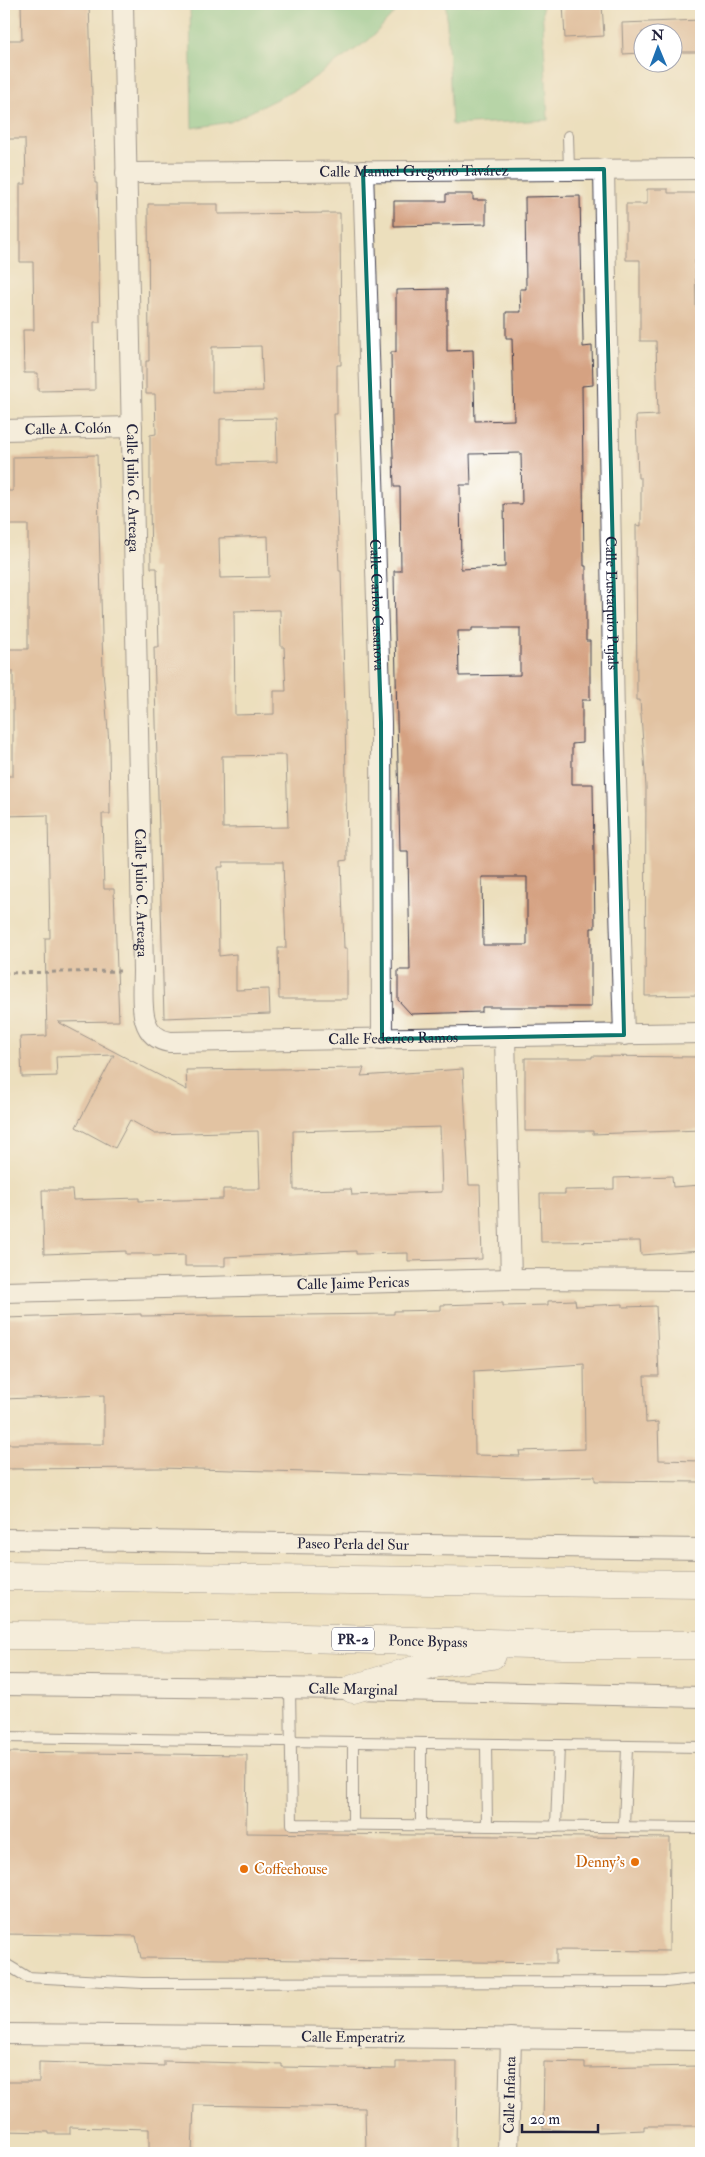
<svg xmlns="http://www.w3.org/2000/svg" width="705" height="2157" viewBox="0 0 705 2157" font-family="'IM FELL Double Pica',serif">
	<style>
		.green { fill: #74c88c; stroke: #4b7564 }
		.building { fill: #d5a282; fill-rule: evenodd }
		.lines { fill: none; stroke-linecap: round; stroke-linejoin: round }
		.service-casing { stroke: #403e4e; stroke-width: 12 }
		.minor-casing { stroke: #403e4e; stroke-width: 22 }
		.trunk-casing { stroke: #403e4e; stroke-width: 29 }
		.path { stroke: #403e4e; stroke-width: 3; stroke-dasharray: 4 4; stroke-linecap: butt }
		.service { stroke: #fff; stroke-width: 10 }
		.minor { stroke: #fff; stroke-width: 20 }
		.trunk { stroke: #fff; stroke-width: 28 }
		.marked { fill: none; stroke: #0f766e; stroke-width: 4; stroke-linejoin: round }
		.food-dot { fill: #e8710a; stroke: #fff; stroke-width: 2 }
		.labels { text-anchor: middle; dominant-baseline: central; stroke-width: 4; stroke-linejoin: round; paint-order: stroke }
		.shield { fill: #fff; stroke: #646476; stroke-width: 1 }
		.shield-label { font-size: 14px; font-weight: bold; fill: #22223b }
		.street-label { font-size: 15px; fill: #22223b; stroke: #fff }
		.food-label { font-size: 15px; fill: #c56008; stroke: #fff; text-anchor: end }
	</style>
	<rect width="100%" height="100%" fill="#fff"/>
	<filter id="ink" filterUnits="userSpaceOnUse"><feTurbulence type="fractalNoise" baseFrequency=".02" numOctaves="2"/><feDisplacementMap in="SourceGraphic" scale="10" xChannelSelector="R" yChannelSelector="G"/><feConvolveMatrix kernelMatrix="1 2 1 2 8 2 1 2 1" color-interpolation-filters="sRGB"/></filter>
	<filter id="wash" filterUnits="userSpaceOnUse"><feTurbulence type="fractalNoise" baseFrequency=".0096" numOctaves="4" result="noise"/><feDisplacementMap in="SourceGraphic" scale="20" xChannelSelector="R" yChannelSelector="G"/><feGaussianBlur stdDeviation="1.12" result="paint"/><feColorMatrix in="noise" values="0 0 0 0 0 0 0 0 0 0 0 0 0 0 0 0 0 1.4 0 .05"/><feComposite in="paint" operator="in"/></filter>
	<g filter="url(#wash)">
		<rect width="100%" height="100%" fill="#ecdfbd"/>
		<g class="green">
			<polygon points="190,4 403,4 369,40 299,88 230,122 192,128"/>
			<polygon points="446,4 542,4 548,120 452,125"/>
		</g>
		<g id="blocks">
			<g class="building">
				<polygon points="21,4 89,4 95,183 97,183 100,322 94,322 95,390 38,391 38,373 24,373 23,330 34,330 33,262 20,262 20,184 26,184 25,139 4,139 4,40 22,40"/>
				<polygon points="563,4 602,4 604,36 565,38"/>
				<polygon points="701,20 701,52 672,52 672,32 642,32 642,53 623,54 622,23"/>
				<polygon points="647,189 668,189 668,193 701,193 701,260 695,260 696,308 701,308 701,501 700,501 700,559 701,559 701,995 645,996 646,787 640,700 637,700 636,525 641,526 641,478 638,478 636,416 658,415 656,341 640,341 640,260 626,260 626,204 647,204"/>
				<polygon points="446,194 473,194 473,200 486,200 486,224 394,226 394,201 446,201"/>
				<path d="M 580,196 L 583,339 L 583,347 L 592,346 L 593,385 L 582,386 L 584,566 L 586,566 L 586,641 L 590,641 L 590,700 L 582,700 L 582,743 L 572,744 L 572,784 L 593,784 L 595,928 L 591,928 L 591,1007 L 482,1007 L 482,1012 L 411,1014 L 398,1000 L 398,970 L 410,970 L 408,851 L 400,851 L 395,632 L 394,571 L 401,571 L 400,487 L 394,487 L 392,423 L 391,352 L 396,352 L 396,290 L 447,289 L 447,351 L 473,350 L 475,421 L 514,420 L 512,338 L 506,338 L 506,312 L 521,312 L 520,289 L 526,289 L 525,197 ZM 521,453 L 522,504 L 504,504 L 505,567 L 461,569 L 460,485 L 471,485 L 470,454 ZM 472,628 L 520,628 L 520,675 L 459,676 L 458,631 L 472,631 ZM 482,877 L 527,877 L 527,945 L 483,945 Z"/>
				<path d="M 148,204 L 218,204 L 218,214 L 340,213 L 341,365 L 337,365 L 337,414 L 334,414 L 339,571 L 341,571 L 345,712 L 347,860 L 341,861 L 344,948 L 347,948 L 347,999 L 279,999 L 278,948 L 286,948 L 283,862 L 223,862 L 223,867 L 218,867 L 219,956 L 236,954 L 236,990 L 269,989 L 270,1014 L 164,1018 L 154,647 L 159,647 L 157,568 L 151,568 L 150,504 L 150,435 L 156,434 L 155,394 L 146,394 L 146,361 L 149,361 ZM 261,346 L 263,391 L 212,392 L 212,347 ZM 276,418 L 277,462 L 220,463 L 220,419 ZM 268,536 L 269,577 L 220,578 L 219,538 ZM 280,610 L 281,647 L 284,647 L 286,691 L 274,691 L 274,714 L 235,715 L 234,611 ZM 286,755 L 288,827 L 223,828 L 222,756 Z"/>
				<path d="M 97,455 L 103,670 L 109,743 L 110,814 L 102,814 L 104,889 L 114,889 L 119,1021 L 58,1022 L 187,1090 L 186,1070 L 364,1068 L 361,1076 L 463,1069 L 469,1185 L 480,1185 L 482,1259 L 408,1261 L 408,1253 L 356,1254 L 356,1251 L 225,1257 L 225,1266 L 185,1266 L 185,1255 L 153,1256 L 152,1254 L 126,1254 L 126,1251 L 44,1254 L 42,1190 L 72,1190 L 73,1200 L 139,1198 L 139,1201 L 223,1199 L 223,1189 L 260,1189 L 258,1131 L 155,1134 L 130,1120 L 115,1148 L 76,1127 L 114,1055 L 56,1057 L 57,1076 L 22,1077 L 20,1037 L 47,1036 L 45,938 L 50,938 L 48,815 L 4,816 L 4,776 L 13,776 L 13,671 L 6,671 L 6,649 L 28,649 L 28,525 L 6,525 L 6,491 L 13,491 L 13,457 ZM 440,1127 L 442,1192 L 352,1195 L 351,1189 L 294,1190 L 293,1131 Z"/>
				<polygon points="592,1056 701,1057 701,1130 593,1134 593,1131 525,1131 525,1058 592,1058"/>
				<polygon points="672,1176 673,1187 701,1185 701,1251 641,1255 640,1241 541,1242 540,1194 565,1194 565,1190 614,1189 614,1178"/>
				<path d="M 575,1300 L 576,1306 L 623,1304 L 623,1307 L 656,1306 L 659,1376 L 644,1376 L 646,1423 L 658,1422 L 659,1460 L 701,1461 L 701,1482 L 595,1481 L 595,1476 L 524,1478 L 160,1468 L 4,1469 L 4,1444 L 104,1444 L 104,1395 L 4,1399 L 4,1318 L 141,1314 L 141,1316 L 208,1315 L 208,1316 L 394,1314 L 394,1311 L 441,1310 L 441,1305 L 503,1303 L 503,1306 L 548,1305 L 548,1301 ZM 584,1364 L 585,1449 L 519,1451 L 520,1456 L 475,1455 L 474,1371 Z"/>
				<polygon points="4,1752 247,1755 246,1833 670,1838 669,1951 556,1950 556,1963 141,1958 136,1936 4,1934"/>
				<polygon points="164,2061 282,2064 282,2067 396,2069 396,2062 457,2062 456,2153 366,2153 365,2108 194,2105 192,2153 149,2153 149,2129 70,2127 70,2134 49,2134 49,2132 4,2131 4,2082 39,2082 39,2062 164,2066"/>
				<polygon points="544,2062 585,2063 585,2068 699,2066 700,2126 644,2126 644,2130 600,2132 543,2129"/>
			</g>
		</g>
	</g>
	<g filter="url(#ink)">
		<use href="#blocks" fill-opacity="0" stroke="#403e4e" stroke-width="1"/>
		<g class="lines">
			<defs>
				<g id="service">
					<polyline points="568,136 569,170"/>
					<polyline points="290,1688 292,1824 701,1828"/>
					<polyline points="4,1737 701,1747"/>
					<polyline points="353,1742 353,1825"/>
					<polyline points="486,1744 487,1826"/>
					<polyline points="421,1825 421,1743"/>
					<polyline points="556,1827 559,1745"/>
					<polyline points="624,1827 627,1747"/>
					<polyline points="4,1963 27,1977 142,1983 666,1982 693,1979 701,1976"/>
				</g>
				<g id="minor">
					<path id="s1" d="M 123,4 L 143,971 C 143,997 136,1037 170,1042 L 701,1033"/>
					<path id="s2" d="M 604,169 L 614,718 L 624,1035"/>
					<path id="s3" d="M 363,171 L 381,722 L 382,1039"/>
					<path id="s4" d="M 126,173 L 701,169"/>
					<path id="s5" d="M 4,430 L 132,427"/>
					<polyline points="505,1037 511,1279"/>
					<path id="s6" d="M 4,1292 L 511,1279 L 701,1280"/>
					<path id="s7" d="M 4,1539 L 701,1549"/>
					<path id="s8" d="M 4,1685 L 353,1689 L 701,1697"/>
					<path id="s9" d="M 4,2034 L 701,2040"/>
					<path id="s10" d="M 508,2153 L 511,2038"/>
				</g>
				<g id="trunk">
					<polyline points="4,1576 701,1584"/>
					<path id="s11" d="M 4,1635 L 234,1636 L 564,1645 L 701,1645"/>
					<polyline points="353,1689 434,1664 492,1655"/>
				</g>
			</defs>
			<use href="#service" class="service-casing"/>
			<use href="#minor" class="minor-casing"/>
			<use href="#trunk" class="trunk-casing"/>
			<polyline class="path" points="4,973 121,971"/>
			<use href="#service" class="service"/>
			<use href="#minor" class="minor"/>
			<use href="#trunk" class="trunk"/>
		</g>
	</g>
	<path d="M0 0H705V2157H0ZM 604,169 L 624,1035 L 382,1039 L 381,722 L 363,171 Z" fill="#ecdfbd" fill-opacity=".55" fill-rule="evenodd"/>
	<path class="marked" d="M 604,169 L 624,1035 L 382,1039 L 381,722 L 363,171 Z"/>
	<g class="food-dot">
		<circle cx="635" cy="1862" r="5"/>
		<circle cx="244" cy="1869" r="5"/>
	</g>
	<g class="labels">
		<rect class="shield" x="332" y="1627.5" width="42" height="23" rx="4"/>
		<g class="shield-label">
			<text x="353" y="1639">PR-2</text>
		</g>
		<g class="street-label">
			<text stroke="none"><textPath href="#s4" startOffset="288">Calle Manuel Gregorio Tavárez</textPath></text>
			<text stroke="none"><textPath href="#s5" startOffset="64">Calle A. Colón</textPath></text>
			<text stroke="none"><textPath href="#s1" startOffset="484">Calle Julio C. Arteaga</textPath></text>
			<text stroke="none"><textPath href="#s2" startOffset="434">Calle Eustaquio Pujals</textPath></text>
			<text stroke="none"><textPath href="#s3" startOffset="434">Calle Carlos Casanova</textPath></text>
			<text stroke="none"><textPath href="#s1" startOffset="889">Calle Julio C. Arteaga</textPath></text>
			<text stroke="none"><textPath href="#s1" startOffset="1275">Calle Federico Ramos</textPath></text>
			<text stroke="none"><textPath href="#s6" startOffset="349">Calle Jaime Pericas</textPath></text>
			<text stroke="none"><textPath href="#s7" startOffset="349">Paseo Perla del Sur</textPath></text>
			<text stroke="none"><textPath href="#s11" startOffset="424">Ponce Bypass</textPath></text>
			<text stroke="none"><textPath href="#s8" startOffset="349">Calle Marginal</textPath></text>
			<text stroke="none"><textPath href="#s9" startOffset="349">Calle Emperatriz</textPath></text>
			<text stroke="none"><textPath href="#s10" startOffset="58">Calle Infanta</textPath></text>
		</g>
		<g class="food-label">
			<text x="625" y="1862">Denny's</text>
			<text x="254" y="1869" text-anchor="start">Coffeehouse</text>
		</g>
	</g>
	<rect width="705" height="2157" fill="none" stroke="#fff" stroke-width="20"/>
	<g transform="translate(658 48) rotate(359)"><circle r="24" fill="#ffffff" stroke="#a7a7b1"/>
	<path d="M0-4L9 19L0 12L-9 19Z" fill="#1f6fb2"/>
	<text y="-8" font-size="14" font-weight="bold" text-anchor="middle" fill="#22223b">N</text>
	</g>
	<path d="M522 2124v8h76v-8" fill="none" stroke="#22223b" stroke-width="2.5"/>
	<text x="530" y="2124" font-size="15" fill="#22223b" stroke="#ffffff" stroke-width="4" paint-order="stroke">20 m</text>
</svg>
